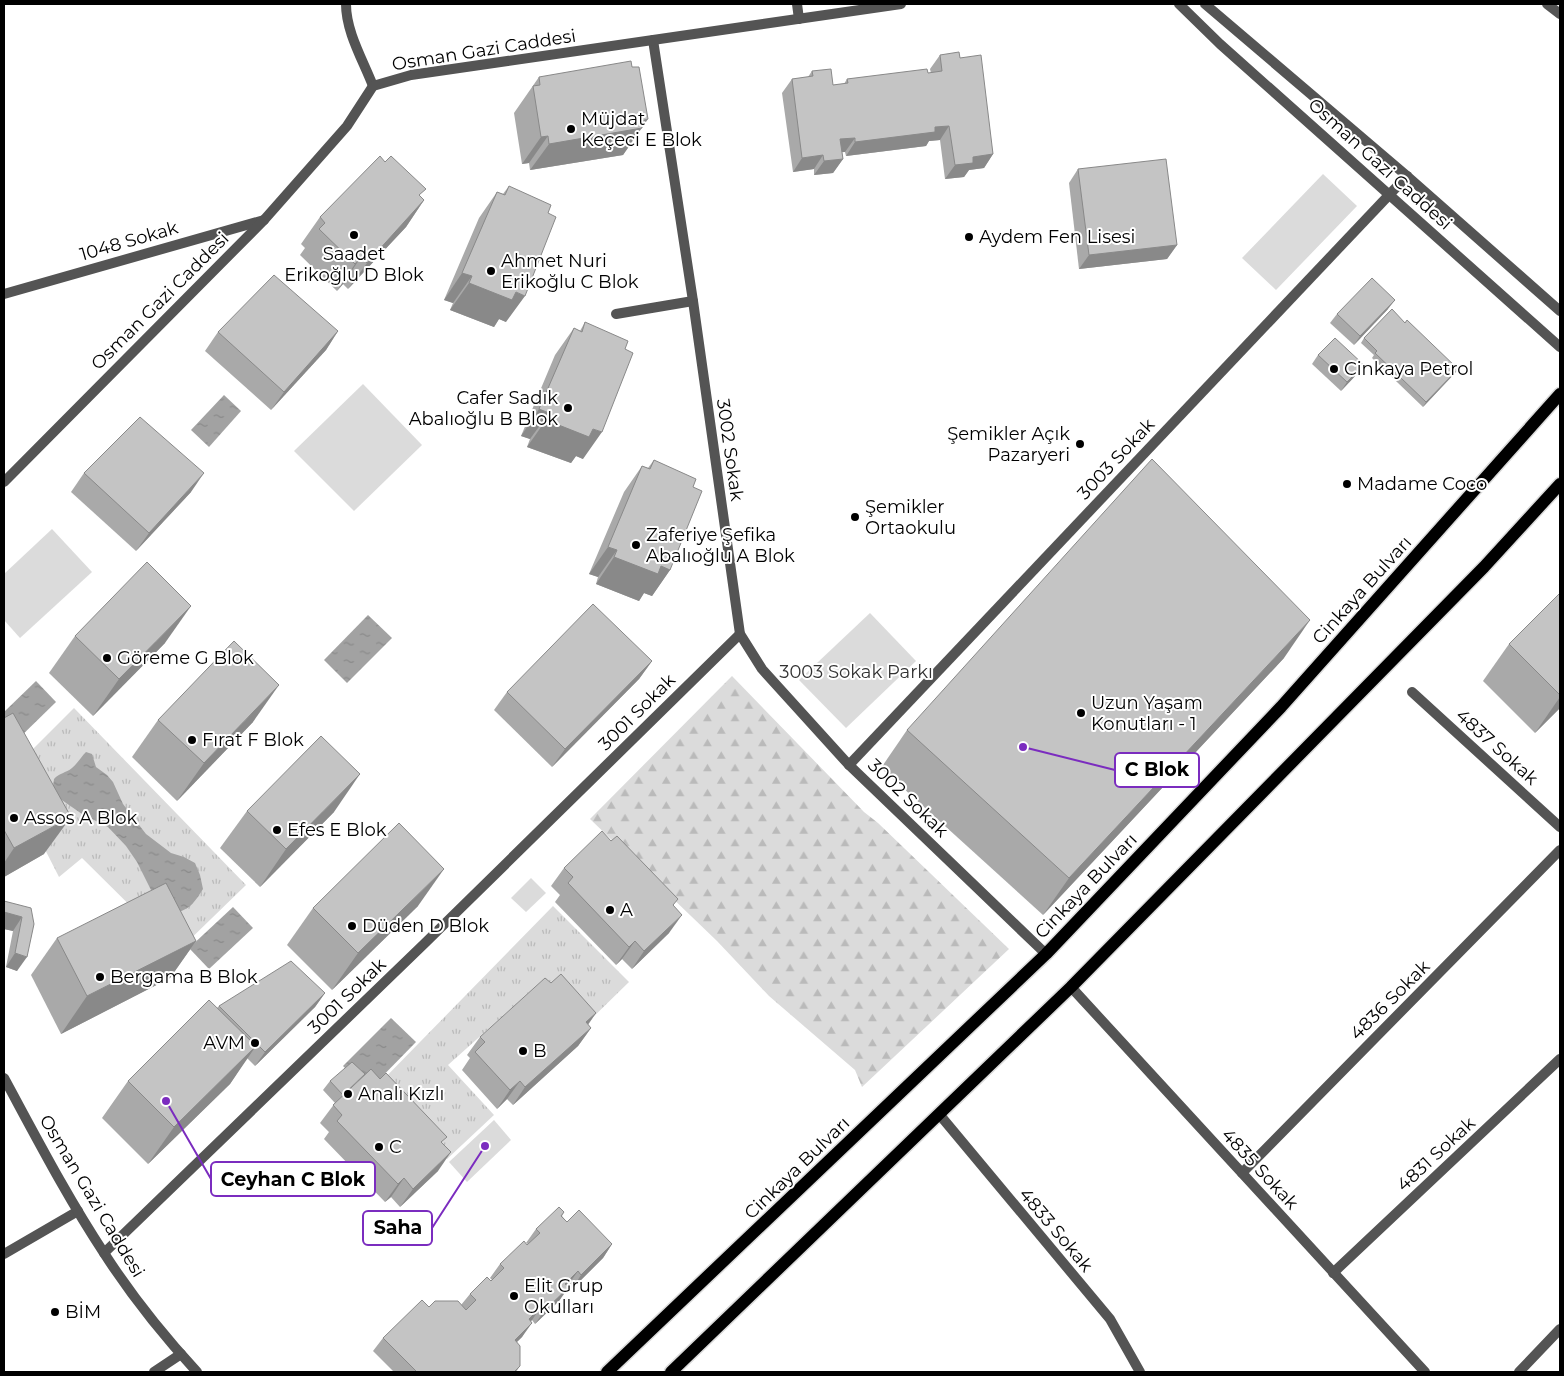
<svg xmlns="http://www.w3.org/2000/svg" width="1564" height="1376" viewBox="0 0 1564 1376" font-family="Montserrat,sans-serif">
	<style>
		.grass { fill: url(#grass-tufts) }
		.forest { fill: url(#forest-firs) }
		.green { fill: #dbdbdb }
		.water { fill: url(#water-ripples) }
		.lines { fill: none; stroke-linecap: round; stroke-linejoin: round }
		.primary-casing { stroke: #dbdbdb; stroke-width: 15 }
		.pedestrian { stroke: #545454; stroke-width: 10 }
		.minor { stroke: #545454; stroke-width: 10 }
		.tertiary { stroke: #545454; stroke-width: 10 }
		.primary { stroke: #000; stroke-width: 12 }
		.wall { fill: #a9a9a9 }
		.shaded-wall { fill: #898989 }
		.building { fill: #c4c4c4; stroke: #898989 }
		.poi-dot { fill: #000; stroke: #fff; stroke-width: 2 }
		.labels { text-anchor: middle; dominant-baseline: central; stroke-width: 4; stroke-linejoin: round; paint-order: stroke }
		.street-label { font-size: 18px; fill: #000; stroke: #fff }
		.poi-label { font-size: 18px; fill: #000; stroke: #fff; text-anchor: start }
		.park-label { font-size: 18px; fill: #323232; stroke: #fff }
		.leader { fill: none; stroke: #7b2cbf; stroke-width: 2 }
		.callout-dot { fill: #7b2cbf; stroke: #fff; stroke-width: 2 }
		.callout { fill: #fff; stroke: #7b2cbf; stroke-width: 2 }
		.callout-label { font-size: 19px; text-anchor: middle; font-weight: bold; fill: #000 }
	</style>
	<defs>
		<pattern id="grass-tufts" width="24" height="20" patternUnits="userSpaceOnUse" patternTransform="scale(1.25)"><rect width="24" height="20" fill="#dbdbdb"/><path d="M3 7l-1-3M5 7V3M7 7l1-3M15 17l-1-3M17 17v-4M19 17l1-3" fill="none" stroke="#bababa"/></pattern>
		<pattern id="forest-firs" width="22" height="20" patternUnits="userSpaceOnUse" patternTransform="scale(1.25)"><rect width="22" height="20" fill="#dbdbdb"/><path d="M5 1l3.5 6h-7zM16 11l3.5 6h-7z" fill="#bababa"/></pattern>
		<pattern id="water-ripples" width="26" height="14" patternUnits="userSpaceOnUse" patternTransform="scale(1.25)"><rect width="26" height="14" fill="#a2a2a2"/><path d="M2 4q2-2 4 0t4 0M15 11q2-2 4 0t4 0" fill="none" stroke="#8a8a8a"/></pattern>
	</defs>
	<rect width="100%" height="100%" fill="#fff"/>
	<g class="grass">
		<polygon points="74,708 246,885 177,952 82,858 59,877 7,775"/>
		<polygon points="553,906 629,982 584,1026 542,981 448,1065 494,1115 447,1159 375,1088"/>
	</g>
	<polygon class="forest" points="732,676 864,812 878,823 1009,949 862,1087 855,1070 769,996 717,941 590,819"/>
	<g class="green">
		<polygon points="1323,174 1357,206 1276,290 1242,258"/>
		<polygon points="363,384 422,445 354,511 294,451"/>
		<polygon points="52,529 92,572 20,638 4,620 4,574"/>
		<polygon points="870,613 916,661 846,728 799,680"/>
		<polygon points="531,878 546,893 526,912 511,898"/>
		<polygon points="494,1120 511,1140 467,1182 449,1162"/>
	</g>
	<g class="water">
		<polygon points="224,395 241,411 209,447 191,430"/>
		<polygon points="368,615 392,638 347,683 324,660"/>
		<polygon points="36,681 56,702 13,744 4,735 4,712"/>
		<path d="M 86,752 L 92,754 L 96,767 L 107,775 L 113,782 L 123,804 L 146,834 L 171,853 L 184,857 L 195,863 L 200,875 L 203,889 C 196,900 190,910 177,912 L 154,896 L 137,862 L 126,846 L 108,827 L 82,814 L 56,796 L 53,786 L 54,779 C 59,773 66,773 72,768 C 77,764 81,757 86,752 Z"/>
		<polygon points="233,907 253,928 209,969 189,948"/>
		<polygon points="391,1018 416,1042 368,1091 343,1066"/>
	</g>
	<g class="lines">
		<defs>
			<g id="primary">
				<polyline points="607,1372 1046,954 1281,707 1560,394"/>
				<polyline points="671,1372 1071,987 1484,567 1560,484"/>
			</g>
		</defs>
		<use href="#primary" class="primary-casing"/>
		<polyline class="pedestrian" points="616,314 693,301"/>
		<g class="minor">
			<path d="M 346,4 C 346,32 363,60 373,86"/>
			<polyline points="797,4 799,19"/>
			<polyline points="1547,4 1560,14"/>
			<polyline points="653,40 693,301 740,634 762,669 849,765 1046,954"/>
			<polyline points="4,294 264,220"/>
			<polyline points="1412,692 1560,827"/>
			<polyline points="849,765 1407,176"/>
			<polyline points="1071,987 1425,1372"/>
			<polyline points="939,1114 1110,1319 1140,1372"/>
			<polyline points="1242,1173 1560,850"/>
			<polyline points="104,1253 424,944 740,634"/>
			<polyline points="4,1254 78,1211"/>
			<polyline points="1333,1273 1560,1059"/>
			<polyline points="154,1372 181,1354"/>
		</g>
		<g class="tertiary">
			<polyline points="1179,4 1220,44 1560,347"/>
			<polyline points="1205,4 1407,176 1560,311"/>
			<polyline points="4,482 264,220 347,126 373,86 411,75 901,4"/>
			<path d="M 4,1078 C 36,1137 67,1197 104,1253 C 131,1295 163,1335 197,1372"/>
			<polyline points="1519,1372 1560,1329"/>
		</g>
		<use href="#primary" class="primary"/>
	</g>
	<g class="wall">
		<polygon points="940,55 960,58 993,154 984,168 969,170 964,177 945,179 940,140 929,141 926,146 846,156 845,152 842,152 843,159 833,173 814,175 814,169 793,172 782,93 792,79 808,77 812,71 833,85 844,84 847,79 931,73 930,69"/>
		<polygon points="539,77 642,127 623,155 530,170 529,163 522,164 514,113"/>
		<polygon points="1078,169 1177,245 1167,259 1079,269 1069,183"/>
		<polygon points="509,186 506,322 499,319 494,327 450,310 453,303 444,300 479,218 497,192 503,194"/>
		<polygon points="420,196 424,200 406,227 348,289 343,284 337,291 300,255 305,248 301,244 320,217"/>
		<polygon points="1388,309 1354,345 1330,323 1337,314"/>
		<polygon points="585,322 583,459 576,456 571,463 527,447 530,439 521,436 555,355 574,328 580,331"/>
		<polygon points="1405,323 1458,369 1455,373 1423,407 1372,358 1374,355 1361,343 1364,338"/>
		<polygon points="338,331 326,350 271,410 205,351 218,332"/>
		<polygon points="1318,355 1357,374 1341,391 1312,364"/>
		<polygon points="654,460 693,487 670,570 652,596 644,593 639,601 596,584 598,577 589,574 624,492 642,466 648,468"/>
		<polygon points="84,473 191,492 136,551 71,492"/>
		<polygon points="1560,593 1560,708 1535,733 1483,681 1509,644"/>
		<polygon points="75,636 165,643 93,716 49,673"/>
		<polygon points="1284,658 1043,915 881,768 907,730"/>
		<polygon points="652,661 639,679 552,767 494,710 507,692"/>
		<polygon points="4,718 44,854 4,877"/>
		<polygon points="158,720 253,722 177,801 132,757"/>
		<polygon points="247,811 334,812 260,887 220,848"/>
		<polygon points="564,868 674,906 669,933 632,969 622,959 616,965 555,902 560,895 551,886"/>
		<polygon points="4,901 34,924 17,971 6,967 13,931 4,929"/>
		<polygon points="418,906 332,990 287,945 313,908"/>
		<polygon points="57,938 196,941 170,978 61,1034 31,975"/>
		<polygon points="551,983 596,1013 588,1025 591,1028 578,1046 513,1105 507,1099 497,1109 462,1070 470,1058 467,1055 480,1037"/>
		<polygon points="325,993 315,1007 255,1066 247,1058 230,1084 148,1164 102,1118 128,1081 217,1008 219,1006"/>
		<polygon points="330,1081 442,1143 438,1171 400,1207 391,1197 385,1202 324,1139 329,1132 320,1123 335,1103 323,1090"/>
		<polygon points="564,1212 562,1216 567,1222 612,1244 603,1258 572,1289 568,1285 567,1286 559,1301 535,1324 532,1320 531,1321 522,1337 517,1342 520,1366 516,1372 394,1372 373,1351 383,1338 429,1307 461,1305 470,1294 492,1280 490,1278 500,1264 528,1244 526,1243 536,1229"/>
	</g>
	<g class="shaded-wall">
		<polygon points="648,119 623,155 530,170 549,144"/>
		<polygon points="949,126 940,140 929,141 926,146 846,156 855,142 935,127"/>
		<polygon points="548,136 529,163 522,164 541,137"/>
		<polygon points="855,138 845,152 830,153 840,139"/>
		<polygon points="993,154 984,168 969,170 964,177 945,179 955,165 973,157"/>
		<polygon points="823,155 814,169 793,172 802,158"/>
		<polygon points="843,159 833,173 814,175 824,161"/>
		<polygon points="424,200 406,227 348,289 367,263"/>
		<polygon points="1177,245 1167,259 1079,269 1089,255"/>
		<polygon points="361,257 343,284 337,291 355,264"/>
		<polygon points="462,273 472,276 453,303 444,300"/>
		<polygon points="469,283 516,292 525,296 506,322 499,319 494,327 450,310"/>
		<polygon points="1395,300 1388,309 1354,345 1360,336"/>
		<polygon points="338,331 326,350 271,410 284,392"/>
		<polygon points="1364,365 1357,374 1341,391 1347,382"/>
		<polygon points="1458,369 1455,373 1423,407 1426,402"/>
		<polygon points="539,409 549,413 530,439 521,436"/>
		<polygon points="546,420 593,429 602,432 583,459 576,456 571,463 527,447"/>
		<polygon points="204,473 191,492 136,551 149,533"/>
		<polygon points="608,547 617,550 598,577 589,574"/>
		<polygon points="614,557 661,566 670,570 652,596 644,593 639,601 596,584"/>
		<polygon points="191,606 165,643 93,716 119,679"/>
		<polygon points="1310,620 1284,658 1043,915 1069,878"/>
		<polygon points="652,661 639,679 552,767 565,749"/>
		<polygon points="279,685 253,722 177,801 204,763"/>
		<polygon points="1560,697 1560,708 1535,733"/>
		<polygon points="360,774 334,812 260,887 286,849"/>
		<polygon points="71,817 44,854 4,877 4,863 14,848"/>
		<polygon points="444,869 418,906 332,990 358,953"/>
		<polygon points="4,912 22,917 13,931 4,929"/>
		<polygon points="682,915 669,933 632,969 644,951"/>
		<polygon points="196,941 170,978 61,1034 87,996"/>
		<polygon points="635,941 622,959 616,965 629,947"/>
		<polygon points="15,953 27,957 17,971 6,967"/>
		<polygon points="325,993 315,1007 255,1066 265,1052"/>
		<polygon points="596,1013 583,1031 586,1022"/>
		<polygon points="591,1028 578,1046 513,1105 525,1087"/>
		<polygon points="256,1046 230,1084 148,1164 174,1127"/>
		<polygon points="520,1081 507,1099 497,1109 510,1090"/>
		<polygon points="451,1152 438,1171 400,1207 413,1189"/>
		<polygon points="404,1178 391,1197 385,1202 398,1184"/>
		<polygon points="612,1244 603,1258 572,1289 581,1275"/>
		<polygon points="578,1271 568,1285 555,1298 565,1284"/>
		<polygon points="569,1287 559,1301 535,1324 545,1310"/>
		<polygon points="541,1307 532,1320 519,1333 529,1319"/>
		<polygon points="532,1323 522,1337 505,1353 515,1340"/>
	</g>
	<g class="building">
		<polygon points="959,52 960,58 981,55 993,154 973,157 973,163 955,165 949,126 935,127 935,132 855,142 855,138 840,139 843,159 824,161 823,155 802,158 792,79 813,76 812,71 831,69 833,85 848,83 847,79 927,69 928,73 942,71 940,55"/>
		<polygon points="631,61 632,67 639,67 648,119 641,121 642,128 549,144 548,136 541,137 533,86 540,85 539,77"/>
		<polygon points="380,156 385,162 391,156 426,189 419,195 424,200 367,263 361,257 355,264 319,229 325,223 320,217"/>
		<polygon points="1166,159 1177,245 1089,255 1078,169"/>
		<polygon points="509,186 551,205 548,213 556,217 525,296 516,292 512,300 469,283 472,276 462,273 497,192 505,195"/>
		<polygon points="274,275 338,331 284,392 218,332"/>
		<polygon points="1372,278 1395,300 1360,336 1337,314"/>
		<polygon points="1392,309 1405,323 1407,320 1458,369 1426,402 1375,353 1377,351 1364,338"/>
		<polygon points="585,322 628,341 625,349 633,353 602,432 593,429 589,437 546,420 549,413 539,409 574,328 582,332"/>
		<polygon points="1335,338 1364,365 1347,382 1318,355"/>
		<polygon points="140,417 204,473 149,533 84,473"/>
		<polygon points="1152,459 1310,620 1069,878 907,730"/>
		<polygon points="654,460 696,479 693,487 702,491 670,570 661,566 658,574 614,557 617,550 608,547 642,466 650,469"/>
		<polygon points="147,562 191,606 119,679 75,636"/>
		<polygon points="1560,593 1560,695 1509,644"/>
		<polygon points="593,604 652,661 565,749 507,692"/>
		<polygon points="234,641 279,685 204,763 158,720"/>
		<polygon points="13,713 71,817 14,848 4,830 4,718"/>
		<polygon points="321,736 360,774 286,849 247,811"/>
		<polygon points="399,823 444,869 358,953 313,908"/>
		<polygon points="602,831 611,841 617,836 678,899 673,905 682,915 644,951 635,941 629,947 568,883 573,877 564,868"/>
		<polygon points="166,883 196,941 87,996 57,938"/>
		<polygon points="4,901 31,908 34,924 27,957 15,953 22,917 4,912"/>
		<polygon points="291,961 325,993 265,1052 219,1006"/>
		<polygon points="561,974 596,1013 586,1022 591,1028 525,1087 520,1081 510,1090 475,1052 485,1042 480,1037 545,978 551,983"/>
		<polygon points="209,1000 256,1046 174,1127 128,1081"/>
		<polygon points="352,1062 365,1074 343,1095 330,1081"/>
		<polygon points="371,1069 380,1079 386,1073 447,1137 441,1142 451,1152 413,1189 404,1178 398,1184 337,1121 342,1115 333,1105"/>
		<polygon points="559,1207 564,1212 561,1216 567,1222 579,1210 612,1244 581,1275 578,1271 565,1284 569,1287 545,1310 541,1307 529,1319 532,1323 515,1340 520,1346 520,1366 514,1372 417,1372 383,1338 422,1300 429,1307 435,1301 458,1301 466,1310 476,1300 470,1294 487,1277 491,1281 504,1268 500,1264 524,1241 527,1245 540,1233 536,1229"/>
	</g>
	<g class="poi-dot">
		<circle cx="571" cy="129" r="5"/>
		<circle cx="354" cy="235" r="5"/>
		<circle cx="969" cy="237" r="5"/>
		<circle cx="491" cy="271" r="5"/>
		<circle cx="1334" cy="369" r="5"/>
		<circle cx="568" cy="408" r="5"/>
		<circle cx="1080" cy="444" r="5"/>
		<circle cx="1347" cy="484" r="5"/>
		<circle cx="855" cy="517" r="5"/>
		<circle cx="636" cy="545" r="5"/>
		<circle cx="107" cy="658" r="5"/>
		<circle cx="1081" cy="713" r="5"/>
		<circle cx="192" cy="740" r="5"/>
		<circle cx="14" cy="818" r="5"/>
		<circle cx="277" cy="830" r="5"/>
		<circle cx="610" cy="910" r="5"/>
		<circle cx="352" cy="926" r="5"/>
		<circle cx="100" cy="977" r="5"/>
		<circle cx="255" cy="1043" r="5"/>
		<circle cx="523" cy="1051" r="5"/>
		<circle cx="348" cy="1094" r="5"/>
		<circle cx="379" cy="1147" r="5"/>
		<circle cx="514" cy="1296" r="5"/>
		<circle cx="55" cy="1312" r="5"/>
	</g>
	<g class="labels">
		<g class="street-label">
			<text transform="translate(484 50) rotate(-9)">Osman Gazi Caddesi</text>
			<text transform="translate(1380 164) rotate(42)">Osman Gazi Caddesi</text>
			<text transform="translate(129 241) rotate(-16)">1048 Sokak</text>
			<text transform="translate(160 301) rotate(-45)">Osman Gazi Caddesi</text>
			<text transform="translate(730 450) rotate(82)">3002 Sokak</text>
			<text transform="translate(1116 459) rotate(-47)">3003 Sokak</text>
			<text transform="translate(1362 590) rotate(-48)">Cinkaya Bulvarı</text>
			<text transform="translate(637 712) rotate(-45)">3001 Sokak</text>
			<text transform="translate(1497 747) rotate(42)">4837 Sokak</text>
			<text transform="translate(908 798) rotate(44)">3002 Sokak</text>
			<text transform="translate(1086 886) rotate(-46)">Cinkaya Bulvarı</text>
			<text transform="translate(347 996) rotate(-44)">3001 Sokak</text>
			<text transform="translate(1390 1000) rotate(-45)">4836 Sokak</text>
			<text transform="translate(1436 1154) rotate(-43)">4831 Sokak</text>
			<text transform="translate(797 1168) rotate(-44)">Cinkaya Bulvarı</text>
			<text transform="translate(1260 1169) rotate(47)">4835 Sokak</text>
			<text transform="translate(92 1196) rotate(59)">Osman Gazi Caddesi</text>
			<text transform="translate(1056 1230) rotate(50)">4833 Sokak</text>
		</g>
		<g class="poi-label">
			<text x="581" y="119">Müjdat<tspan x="581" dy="21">Keçeci E Blok</tspan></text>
			<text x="979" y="237">Aydem Fen Lisesi</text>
			<text x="354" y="254" text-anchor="middle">Saadet<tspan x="354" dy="21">Erikoğlu D Blok</tspan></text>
			<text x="501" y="261">Ahmet Nuri<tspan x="501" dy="21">Erikoğlu C Blok</tspan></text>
			<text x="1344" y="369">Cinkaya Petrol</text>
			<text x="558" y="398" text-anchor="end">Cafer Sadık<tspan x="558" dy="21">Abalıoğlu B Blok</tspan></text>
			<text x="1070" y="434" text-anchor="end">Şemikler Açık<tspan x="1070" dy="21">Pazaryeri</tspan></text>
			<text x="1357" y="484">Madame Coco</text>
			<text x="865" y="507">Şemikler<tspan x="865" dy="21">Ortaokulu</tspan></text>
			<text x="646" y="535">Zaferiye Şefika<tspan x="646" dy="21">Abalıoğlu A Blok</tspan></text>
			<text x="117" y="658">Göreme G Blok</text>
			<text x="1091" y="703">Uzun Yaşam<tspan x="1091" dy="21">Konutları - 1</tspan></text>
			<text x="202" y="740">Fırat F Blok</text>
			<text x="24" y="818">Assos A Blok</text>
			<text x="287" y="830">Efes E Blok</text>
			<text x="620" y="910">A</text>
			<text x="362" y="926">Düden D Blok</text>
			<text x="110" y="977">Bergama B Blok</text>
			<text x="245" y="1043" text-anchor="end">AVM</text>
			<text x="533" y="1051">B</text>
			<text x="358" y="1094">Analı Kızlı</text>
			<text x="389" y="1147">C</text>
			<text x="524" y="1286">Elit Grup<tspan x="524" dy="21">Okulları</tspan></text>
			<text x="65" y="1312">BİM</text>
		</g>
		<g class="park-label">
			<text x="856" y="672">3003 Sokak Parkı</text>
		</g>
	</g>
	<path class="leader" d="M1023 747L1115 770M166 1101L211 1179M485 1146L432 1228"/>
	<g class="callout-dot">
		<circle cx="1023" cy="747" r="5"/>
		<circle cx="166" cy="1101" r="5"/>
		<circle cx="485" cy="1146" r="5"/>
	</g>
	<g class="callout">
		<rect x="1115" y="753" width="84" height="34" rx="5"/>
		<rect x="211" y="1162" width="164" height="34" rx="5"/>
		<rect x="363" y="1211" width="69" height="34" rx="5"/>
	</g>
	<g class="callout-label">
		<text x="1157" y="776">C Blok</text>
		<text x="293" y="1186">Ceyhan C Blok</text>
		<text x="398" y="1234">Saha</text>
	</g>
	<rect width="1564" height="1376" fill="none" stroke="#000000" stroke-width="10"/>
</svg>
